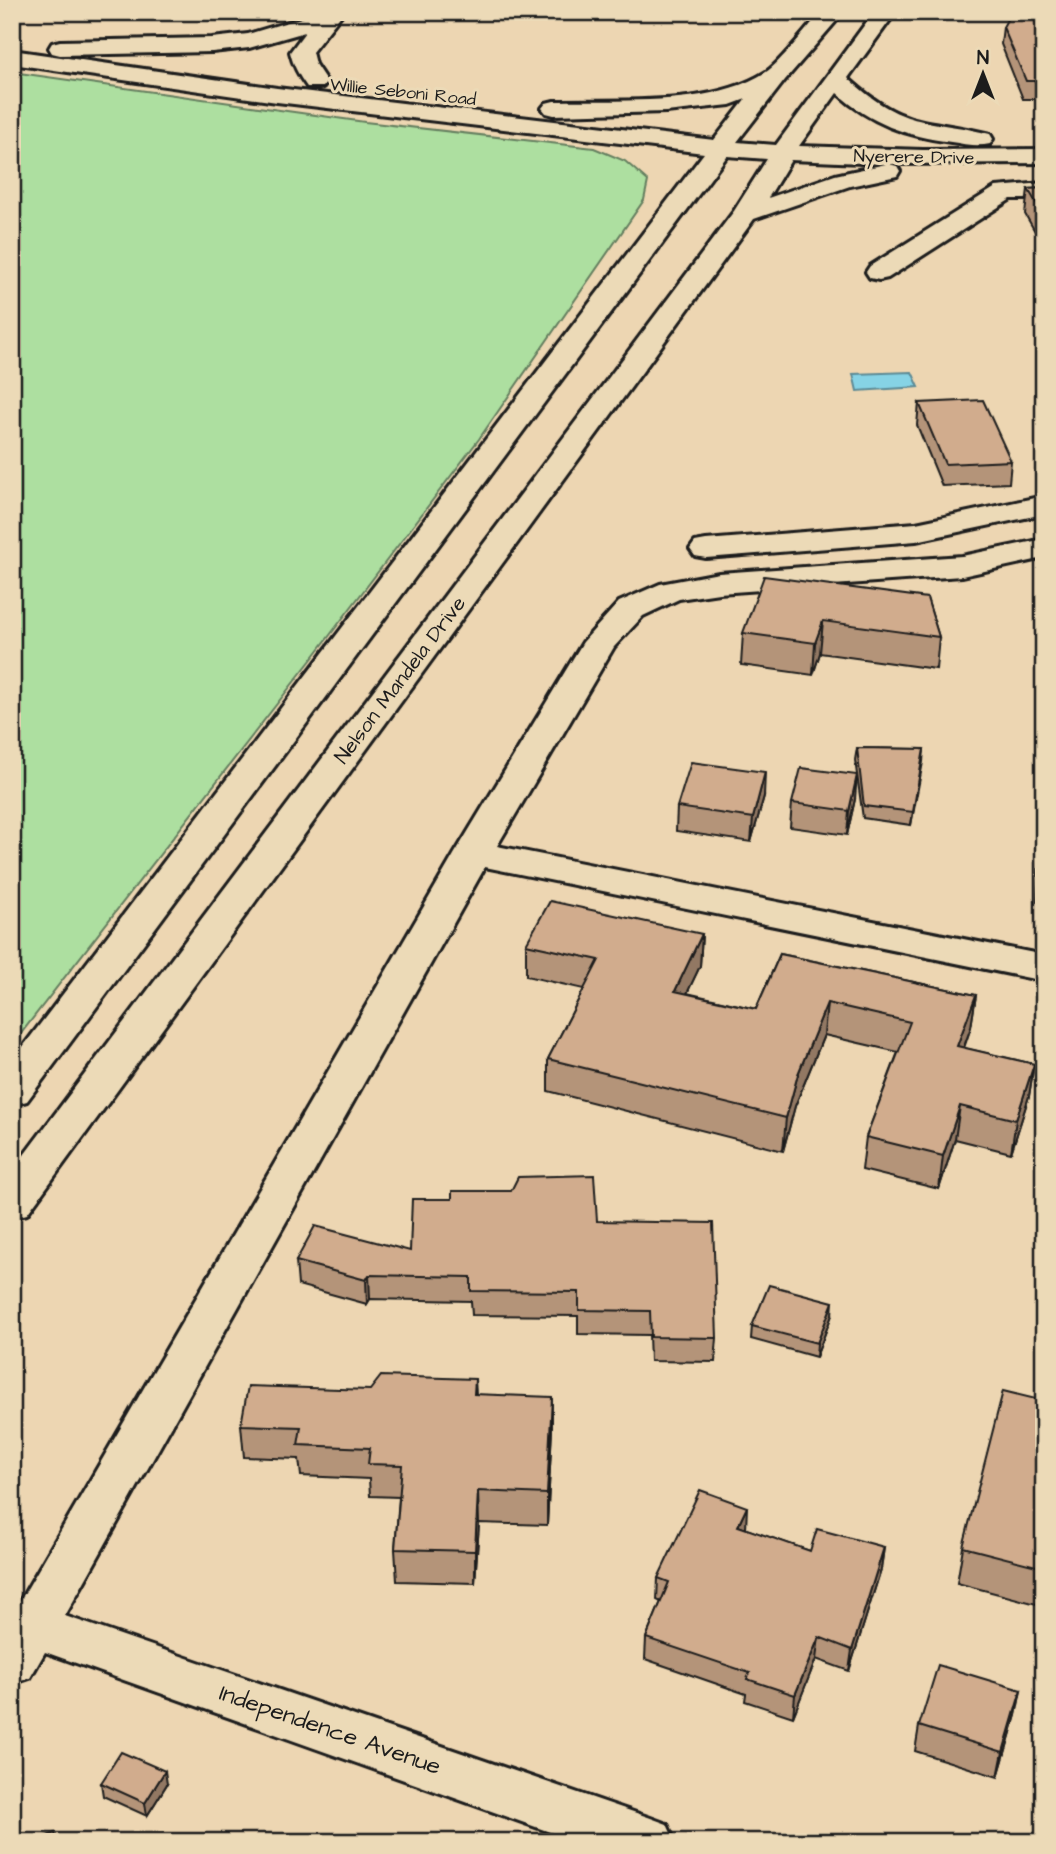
<svg xmlns="http://www.w3.org/2000/svg" width="1056" height="1854" viewBox="0 0 1056 1854" font-family="'Architects Daughter',sans-serif">
	<style>
		.green { fill: #addfa0; stroke: #647e5e; stroke-width: 2 }
		.water { fill: #86d3e5; stroke: #5c8a95; stroke-width: 2 }
		.lines { fill: none; stroke-linecap: round; stroke-linejoin: round }
		.minor-casing { stroke: #1c1c1c; stroke-width: 6 }
		.major-casing { stroke: #1c1c1c; stroke-width: 6 }
		.minor { fill: #ecdab7; fill-rule: evenodd }
		.major { fill: #ecdab7; fill-rule: evenodd }
		.wall { fill: #b49479; stroke: #1c1c1c; stroke-width: 2 }
		.shaded-wall { fill: #927863; stroke: #1c1c1c; stroke-width: 2 }
		.building { fill: #d1ac8d; stroke: #1c1c1c; stroke-width: 2 }
		.labels { text-anchor: middle; dominant-baseline: central; stroke-width: 6; stroke-linejoin: round; paint-order: stroke }
		.far-street-label { font-size: 18px; fill: #1c1c1c; stroke: #ecdab7 }
		.street-label { font-size: 21px; fill: #1c1c1c; stroke: #ecdab7 }
		.near-street-label { font-size: 24px; fill: #1c1c1c; stroke: #ecdab7 }
	</style>
	<rect width="100%" height="100%" fill="#edd6b2"/>
	<filter id="ink" filterUnits="userSpaceOnUse"><feTurbulence type="fractalNoise" baseFrequency=".0143" numOctaves="2"/><feDisplacementMap in="SourceGraphic" scale="14" xChannelSelector="R" yChannelSelector="G"/><feConvolveMatrix kernelMatrix="1 2 1 2 8 2 1 2 1" color-interpolation-filters="sRGB"/></filter>
	<g filter="url(#ink)">
		<polygon class="green" points="12,72 365,122 594,148 625,161 648,181 644,200 479,439 311,660 12,1045"/>
		<polygon class="water" points="912,372 919,387 857,391 853,374"/>
		<g class="lines">
			<defs>
				<g id="minor">
					<path d="M 321,12 L 342,14 L 312,52 L 315,64 L 327,82 L 323,87 L 307,87 C 299,76 293,65 290,52 L 305,32 L 249,48 L 212,52 L 60,55 L 52,53 L 49,48 L 52,43 L 60,41 L 212,38 L 248,34 Z"/>
					<polygon points="1044,183 1044,199 1011,199 888,278 879,280 870,278 866,272 870,266 996,187"/>
					<polygon points="1044,496 1044,514 916,541 706,558 695,556 690,549 695,542 706,540 916,523"/>
					<polygon points="1044,539 1044,558 962,576 719,593 679,599 643,616 614,647 497,846 1044,955 1044,981 485,867 65,1616 648,1817 667,1824 675,1842 578,1842 45,1652 30,1678 12,1684 12,1598 20,1601 455,853 583,642 619,602 660,584 719,573 962,556"/>
				</g>
				<path id="major" d="M 821,12 L 844,12 L 785,80 L 737,142 L 776,145 L 874,12 L 896,12 L 848,78 C 905,130 922,117 990,134 L 993,139 L 990,144 C 977,147 964,144 951,142 C 906,136 871,124 837,93 L 799,146 L 923,150 L 1044,149 L 1044,163 L 889,164 L 897,166 L 900,171 L 897,176 L 850,186 L 754,219 L 27,1214 L 12,1218 L 12,1171 L 734,211 L 767,159 L 727,156 L 27,1101 L 12,1105 L 12,1061 L 704,153 L 277,102 L 12,64 L 12,50 L 277,88 L 714,140 L 746,99 L 730,105 L 666,112 L 554,115 L 546,113 L 542,108 L 546,103 L 554,101 C 619,99 710,108 766,72 C 779,64 809,26 821,12 ZM 791,160 L 886,164 L 835,175 L 768,198 Z"/>
			</defs>
			<use href="#minor" class="minor-casing"/>
			<use href="#major" class="major-casing"/>
			<use href="#minor" class="minor"/>
			<use href="#major" class="major"/>
		</g>
		<g class="wall">
			<polygon points="1044,12 1044,99 1023,99 1001,44 1003,27"/>
			<polygon points="1044,188 1044,247 1025,214 1028,189"/>
			<polygon points="919,403 1011,461 1009,483 942,486 917,425"/>
			<polygon points="927,598 939,637 936,669 820,653 813,675 741,665 743,633"/>
			<polygon points="857,748 924,749 911,825 863,818 855,760"/>
			<polygon points="764,796 751,842 676,831 677,807"/>
			<polygon points="855,799 847,835 790,827 792,803"/>
			<polygon points="1042,821 1044,821 1044,903 1037,902 1039,845"/>
			<polygon points="702,934 700,966 687,993 756,1009 780,954 976,995 971,1027 964,1048 1034,1064 1029,1096 1011,1153 955,1139 939,1189 862,1170 866,1137 898,1052 824,1035 795,1106 783,1151 548,1091 548,1059 584,989 526,976 526,944"/>
			<polygon points="452,1199 597,1221 717,1338 715,1362 650,1361 649,1335 578,1334 578,1316 472,1315 471,1301 370,1299 367,1304 298,1285 296,1261 410,1251"/>
			<polygon points="832,1315 816,1357 751,1339 752,1326"/>
			<polygon points="475,1379 476,1394 552,1429 547,1525 479,1523 475,1583 397,1581 395,1549 399,1497 370,1496 369,1479 301,1476 299,1459 244,1457 241,1425 370,1390"/>
			<polygon points="1044,1401 1044,1606 957,1583 963,1547"/>
			<polygon points="746,1529 810,1551 884,1547 881,1569 849,1671 816,1659 793,1717 745,1701 746,1694 645,1659 646,1638 661,1602 657,1600 658,1578"/>
			<polygon points="1021,1690 1016,1715 998,1777 915,1751 919,1726"/>
			<polygon points="101,1783 167,1784 147,1816 103,1796"/>
		</g>
		<g class="shaded-wall">
			<polygon points="823,621 820,653 813,675 815,643"/>
			<polygon points="924,749 923,762 911,825 913,812"/>
			<polygon points="765,772 764,796 751,842 753,818"/>
			<polygon points="857,775 855,799 847,835 849,811"/>
			<polygon points="702,934 700,966 673,1023 675,991"/>
			<polygon points="976,995 971,1027 952,1079 957,1046"/>
			<polygon points="827,1003 824,1035 795,1106 783,1151 786,1118 798,1074"/>
			<polygon points="1034,1064 1029,1096 1011,1153 1016,1120"/>
			<polygon points="960,1106 955,1139 939,1189 943,1156"/>
			<polygon points="369,1275 370,1299 367,1304 366,1280"/>
			<polygon points="833,1302 832,1315 816,1357 817,1343"/>
			<polygon points="552,1397 552,1429 547,1525 547,1494"/>
			<polygon points="478,1491 479,1523 475,1583 475,1551"/>
			<polygon points="747,1507 746,1529 738,1526"/>
			<polygon points="884,1547 881,1569 849,1671 852,1650"/>
			<polygon points="819,1637 816,1659 793,1717 795,1695"/>
			<polygon points="1021,1690 1016,1715 998,1777 1003,1752"/>
			<polygon points="165,1771 167,1784 147,1816 145,1803"/>
		</g>
		<g class="building">
			<polygon points="1011,12 1044,12 1044,81 1026,81 1003,27"/>
			<polygon points="1044,188 1044,216 1028,189"/>
			<polygon points="983,400 1011,461 945,464 919,403"/>
			<polygon points="764,576 927,598 939,637 823,621 815,643 743,633"/>
			<polygon points="857,748 924,749 913,812 864,806"/>
			<polygon points="691,762 765,772 753,818 677,807"/>
			<polygon points="801,768 857,775 849,811 792,803"/>
			<polygon points="1042,821 1044,821 1044,878 1040,878"/>
			<polygon points="550,901 702,934 675,991 756,1009 780,954 976,995 957,1046 1034,1064 1016,1120 960,1106 943,1156 866,1137 910,1022 827,1003 798,1074 786,1118 548,1059 599,960 526,944"/>
			<polygon points="594,1175 597,1221 713,1223 717,1338 651,1337 650,1311 579,1310 579,1292 471,1291 471,1277 369,1275 366,1280 296,1261 315,1226 410,1251 412,1199 452,1199 452,1191 511,1191 518,1177"/>
			<polygon points="769,1285 833,1302 817,1343 752,1326"/>
			<polygon points="381,1376 475,1379 474,1394 552,1397 547,1494 478,1491 475,1551 395,1549 402,1465 368,1464 370,1448 298,1445 301,1427 241,1425 248,1386 370,1390"/>
			<polygon points="1003,1391 1044,1401 1044,1568 963,1547"/>
			<polygon points="700,1490 747,1507 738,1526 810,1551 817,1529 884,1547 852,1650 819,1637 795,1695 747,1679 750,1673 646,1638 669,1582 658,1578"/>
			<polygon points="938,1665 1021,1690 1003,1752 919,1726"/>
			<polygon points="121,1752 165,1771 145,1803 101,1783"/>
			<polygon points="55,1833 58,1842 31,1842"/>
		</g>
	</g>
	<g class="labels">
		<g class="far-street-label">
			<text transform="translate(403 92) rotate(6)">Willie Seboni Road</text>
			<text transform="translate(914 157) rotate(1)">Nyerere Drive</text>
		</g>
		<g class="street-label">
			<text transform="translate(400 680) rotate(-53)">Nelson Mandela Drive</text>
		</g>
		<g class="near-street-label">
			<text transform="translate(330 1730) rotate(19)">Independence Avenue</text>
		</g>
	</g>
	<rect width="1056" height="1854" fill="none" stroke="#ecdab7" stroke-width="42"/>
	<rect x="21" y="21" width="1014" height="1812" fill="none" stroke="#1c1c1c" stroke-width="2.5" filter="url(#ink)"/>
	<g transform="translate(983 74)" stroke="#ecdab7" stroke-width="5" paint-order="stroke">
	<path d="M0-5L12 26L0 18L-12 26Z" fill="#1c1c1c"/>
	<text y="-10" font-size="19" font-weight="bold" text-anchor="middle" fill="#1c1c1c">N</text>
	</g>
</svg>
